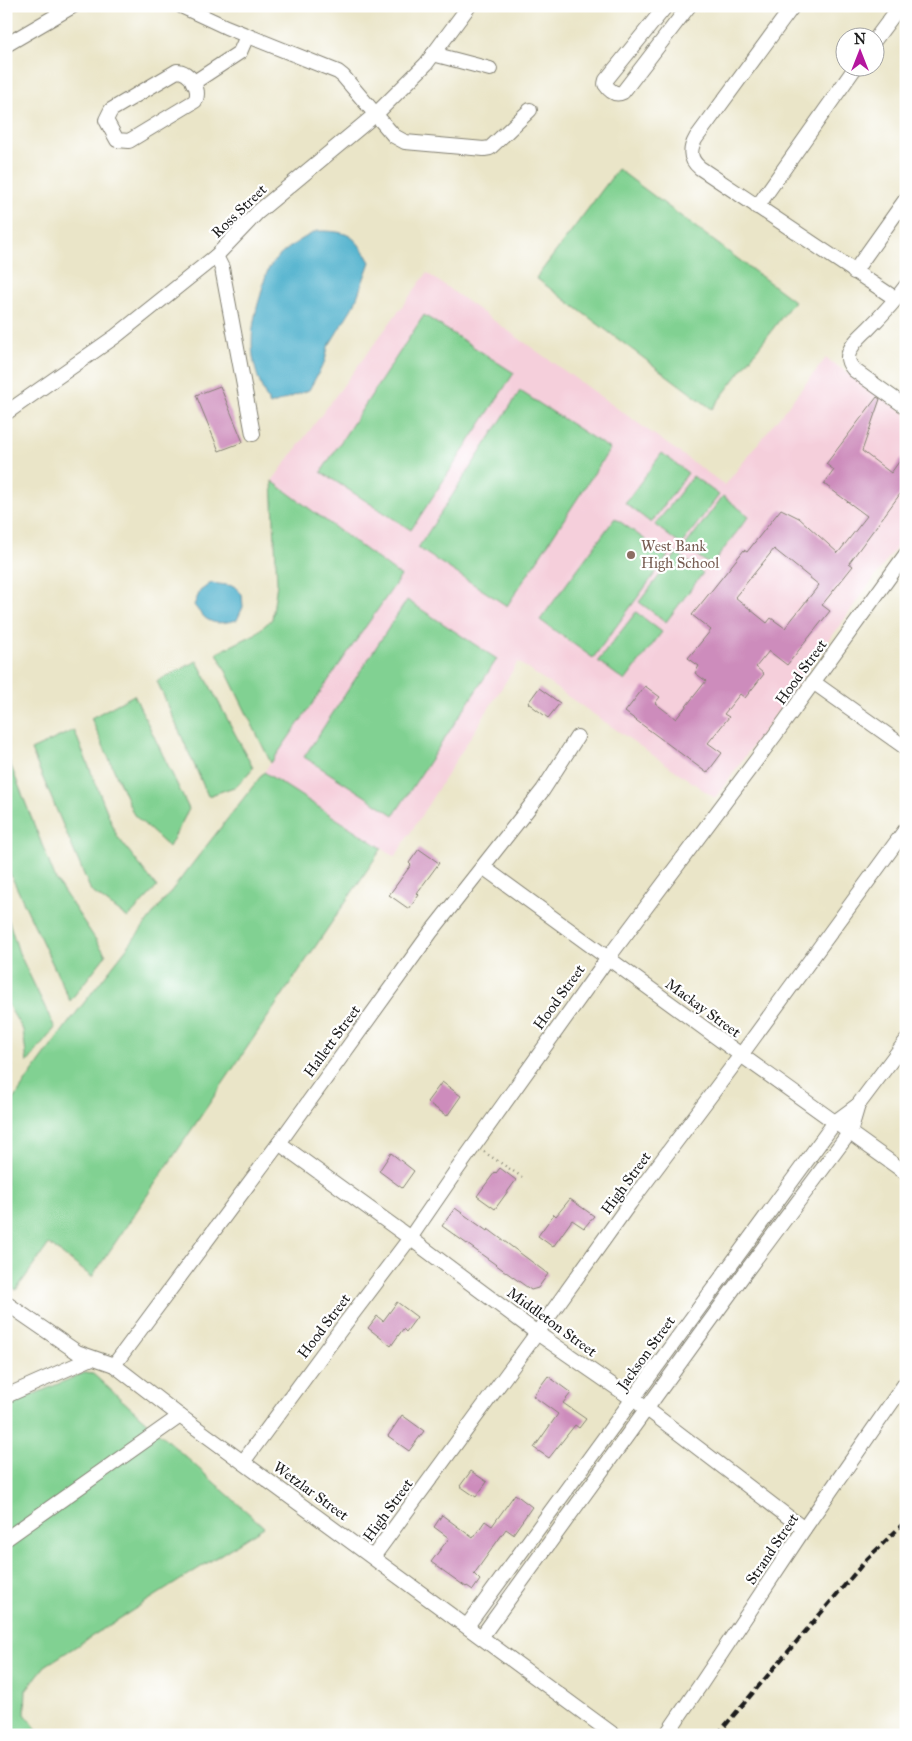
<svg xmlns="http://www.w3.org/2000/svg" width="912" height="1741" viewBox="0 0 912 1741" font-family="'IM FELL Great Primer',serif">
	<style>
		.built { fill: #f5cfdb }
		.green { fill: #81d192; stroke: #4e7657 }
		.forest { fill: #68b37c; stroke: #42684c }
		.water { fill: #4db0cc; stroke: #346674 }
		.building { fill: #cd8cbc; fill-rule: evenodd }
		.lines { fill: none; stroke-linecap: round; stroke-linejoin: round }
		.minor-casing { stroke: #838072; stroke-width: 16 }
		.path { stroke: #838072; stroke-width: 2.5; stroke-dasharray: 1 4; stroke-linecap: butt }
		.minor { stroke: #fff; stroke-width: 14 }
		.rail { stroke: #1c1c1c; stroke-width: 4; stroke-dasharray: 8 4; stroke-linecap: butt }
		.education-dot { fill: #8d6e63; stroke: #fff; stroke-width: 2 }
		.labels { text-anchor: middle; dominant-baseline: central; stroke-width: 4.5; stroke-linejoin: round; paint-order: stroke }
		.street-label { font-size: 15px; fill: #1c1c1c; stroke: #fff }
		.education-label { font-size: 15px; fill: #785e54; stroke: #fff; text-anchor: start }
	</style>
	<rect width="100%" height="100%" fill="#fff"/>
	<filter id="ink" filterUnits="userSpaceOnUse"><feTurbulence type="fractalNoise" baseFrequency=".02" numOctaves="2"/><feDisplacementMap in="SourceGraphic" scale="10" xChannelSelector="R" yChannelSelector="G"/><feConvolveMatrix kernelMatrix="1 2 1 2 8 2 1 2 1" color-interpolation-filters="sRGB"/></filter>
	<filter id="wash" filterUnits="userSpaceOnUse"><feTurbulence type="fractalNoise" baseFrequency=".0096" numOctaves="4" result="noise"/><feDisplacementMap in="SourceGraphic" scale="20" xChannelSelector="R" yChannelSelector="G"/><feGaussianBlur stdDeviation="1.12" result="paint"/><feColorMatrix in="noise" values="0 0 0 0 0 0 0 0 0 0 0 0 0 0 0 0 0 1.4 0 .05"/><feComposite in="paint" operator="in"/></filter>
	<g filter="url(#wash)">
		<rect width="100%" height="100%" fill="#eae5c8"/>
		<polygon class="built" points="427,273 725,485 826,358 906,413 906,534 715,798 518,662 395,857 264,772 401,576 272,481"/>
		<g class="green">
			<polygon points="618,169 794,301 712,409 536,278"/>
			<polygon points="424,315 514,373 411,530 321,472"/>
			<polygon points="520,391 610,449 507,606 418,548"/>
			<polygon points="662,453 688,473 651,523 625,503"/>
			<polygon points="693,476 719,495 681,545 655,525"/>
			<polygon points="272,481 401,576 271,763 217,653 255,634 272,619 277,583"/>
			<polygon points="723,496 749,516 711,566 685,546"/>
			<polygon points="615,518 668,556 593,658 540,620"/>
			<polygon points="677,553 703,573 666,622 639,602"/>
			<polygon points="407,600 497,659 394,815 304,757"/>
			<polygon points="636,612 662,632 625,681 598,661"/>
			<polygon points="197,661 253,768 237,786 208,796 157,681"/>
			<polygon points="134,695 189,809 169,847 134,815 91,718"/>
			<polygon points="74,730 117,836 157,887 128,918 91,891 31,750"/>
			<polygon points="9,761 56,880 106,955 70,1001 6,865 6,763"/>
			<polygon points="264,772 382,848 92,1277 49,1244 16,1290 6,1283 6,1112 28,1078 69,1022"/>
			<polygon points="6,912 19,953 55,1028 27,1063 23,1030 6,1002"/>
			<polygon points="84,1373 93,1374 264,1527 45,1666 26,1690 25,1714 41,1735 6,1735 6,1406"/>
		</g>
		<polygon class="forest" points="6,1026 12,1074 6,1086"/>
		<g class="water">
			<path d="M 317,231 C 349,231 354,234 370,262 L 355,303 L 328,347 L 325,361 L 309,390 L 270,405 C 249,365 247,337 261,294 C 263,286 265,275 269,268 C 281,251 299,240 317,231 Z"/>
			<path d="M 211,583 L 234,586 L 242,594 L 243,607 L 237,620 C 215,625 208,625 194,605 L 200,591 Z"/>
		</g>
		<g id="blocks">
			<g class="building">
				<polygon points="220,386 243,442 219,451 196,395"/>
				<path d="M 877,397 L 880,399 L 862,451 L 891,473 L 906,452 L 906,486 L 849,563 L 853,566 L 822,605 L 830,611 L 787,665 L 769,651 L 756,667 L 764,674 L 745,698 L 740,694 L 724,714 L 729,717 L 708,743 L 722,753 L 707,773 L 625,712 L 645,686 L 660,697 L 655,703 L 676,719 L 706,681 L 695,673 L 699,666 L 688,658 L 711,630 L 692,615 L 744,550 L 747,552 L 781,509 L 799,518 L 838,553 L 867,516 L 824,484 L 834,470 L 826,464 ZM 774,549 L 819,585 L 785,628 L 771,618 L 767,623 L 735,597 Z"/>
				<polygon points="539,688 560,703 548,718 528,703"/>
				<polygon points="419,849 439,863 417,893 419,895 409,909 389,895 411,865 409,863"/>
				<polygon points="442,1082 461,1096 447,1116 427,1102"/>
				<polygon points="391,1153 414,1171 402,1188 379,1171"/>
				<polygon points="500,1168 516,1180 495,1209 477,1196 495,1172 496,1173"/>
				<polygon points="570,1199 594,1216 584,1228 572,1220 553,1247 538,1236 554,1214 556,1216"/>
				<polygon points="455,1208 487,1231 488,1229 548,1274 538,1288 531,1290 442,1226"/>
				<polygon points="397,1302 417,1317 406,1332 403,1329 391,1346 368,1328 377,1316 383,1321"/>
				<polygon points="548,1376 571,1393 563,1403 586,1419 579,1428 575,1425 549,1458 534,1448 558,1414 533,1396"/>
				<polygon points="402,1415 424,1431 409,1451 388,1436"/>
				<polygon points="471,1471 487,1482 476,1497 460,1486"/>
				<polygon points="515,1494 532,1507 513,1534 506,1529 474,1574 480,1580 473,1590 467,1586 466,1587 431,1562 449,1538 434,1527 442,1515 473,1538 485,1521 492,1526"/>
			</g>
		</g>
	</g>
	<g filter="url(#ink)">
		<use href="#blocks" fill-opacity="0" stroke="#838072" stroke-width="1"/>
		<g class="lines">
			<defs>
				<g id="minor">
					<polyline points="181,6 226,27 338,72 343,76 394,136 405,142 484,149 490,148 530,110"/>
					<path d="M 666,6 L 606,80 L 605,84 C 609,90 615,96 623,92 L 689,6"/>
					<path d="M 793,6 L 696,138 C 689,150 689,159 700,168 L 896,299"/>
					<polyline points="874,41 900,6"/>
					<polyline points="6,45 73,6"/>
					<polyline points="433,54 490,69"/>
					<path d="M 177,71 C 189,71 202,89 195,101 L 129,141 L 117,140 L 106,120 L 111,110 Z"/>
					<polyline points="193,83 240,52 247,36"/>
					<polyline points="757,207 855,68"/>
					<polyline points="216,256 222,268 253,434"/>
					<polyline points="854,272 906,199"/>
					<path d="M 906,286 C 895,301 882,315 869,328 C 862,335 852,343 849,353 C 846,360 850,365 854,370 L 906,407"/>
					<polyline points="6,413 116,336 216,256 258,212 376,114 426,64 469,6"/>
					<polyline points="813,682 906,748"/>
					<polyline points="483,867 741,1055 906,1173"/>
					<polyline points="279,1143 410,1238 537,1333 647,1409 804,1529"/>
					<polyline points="6,1303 77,1352 114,1365 180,1416 614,1735"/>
					<polyline points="114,1365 279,1143 431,932 543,790 577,737"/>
					<polyline points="6,1396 92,1358"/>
					<polyline points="243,1462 341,1329 410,1238 456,1171 608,958 775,735 906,554"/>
					<polyline points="6,1539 180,1416"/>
					<polyline points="373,1557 537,1333 630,1203 741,1055 906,829"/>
					<polyline points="467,1626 835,1122 858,1105 906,1041"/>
					<polyline points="482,1636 747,1270 850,1132 858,1105"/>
					<polyline points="666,1735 701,1684 804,1529 906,1382"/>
				</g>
			</defs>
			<use href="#minor" class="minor-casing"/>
			<polyline class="path" points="484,1152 522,1177"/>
			<use href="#minor" class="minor"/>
			<polyline class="rail" points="717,1735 867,1559 906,1521"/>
		</g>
	</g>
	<circle class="education-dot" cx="631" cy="555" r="5"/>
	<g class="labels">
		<g class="street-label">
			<text transform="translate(239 211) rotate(-44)">Ross Street</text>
			<text transform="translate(801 672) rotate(-54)">Hood Street</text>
			<text transform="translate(559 997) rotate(-54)">Hood Street</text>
			<text transform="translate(703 1008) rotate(36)">Mackay Street</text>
			<text transform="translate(332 1041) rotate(-54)">Hallett Street</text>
			<text transform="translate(626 1183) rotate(-54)">High Street</text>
			<text transform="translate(552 1322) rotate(36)">Middleton Street</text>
			<text transform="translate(324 1326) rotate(-53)">Hood Street</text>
			<text transform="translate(646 1353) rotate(-54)">Jackson Street</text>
			<text transform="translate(311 1491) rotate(36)">Wetzlar Street</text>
			<text transform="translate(388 1510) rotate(-54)">High Street</text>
			<text transform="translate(772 1549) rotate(-56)">Strand Street</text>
		</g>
		<g class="education-label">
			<text x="641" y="546">West Bank<tspan x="641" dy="17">High School</tspan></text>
		</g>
	</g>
	<rect width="912" height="1741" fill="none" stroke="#fff" stroke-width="25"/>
	<g transform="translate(860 52)"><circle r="24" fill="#ffffff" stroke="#a4a4a4"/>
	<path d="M0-4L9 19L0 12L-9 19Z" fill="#b5179e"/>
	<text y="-8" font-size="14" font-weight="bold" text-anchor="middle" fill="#1c1c1c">N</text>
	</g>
</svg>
